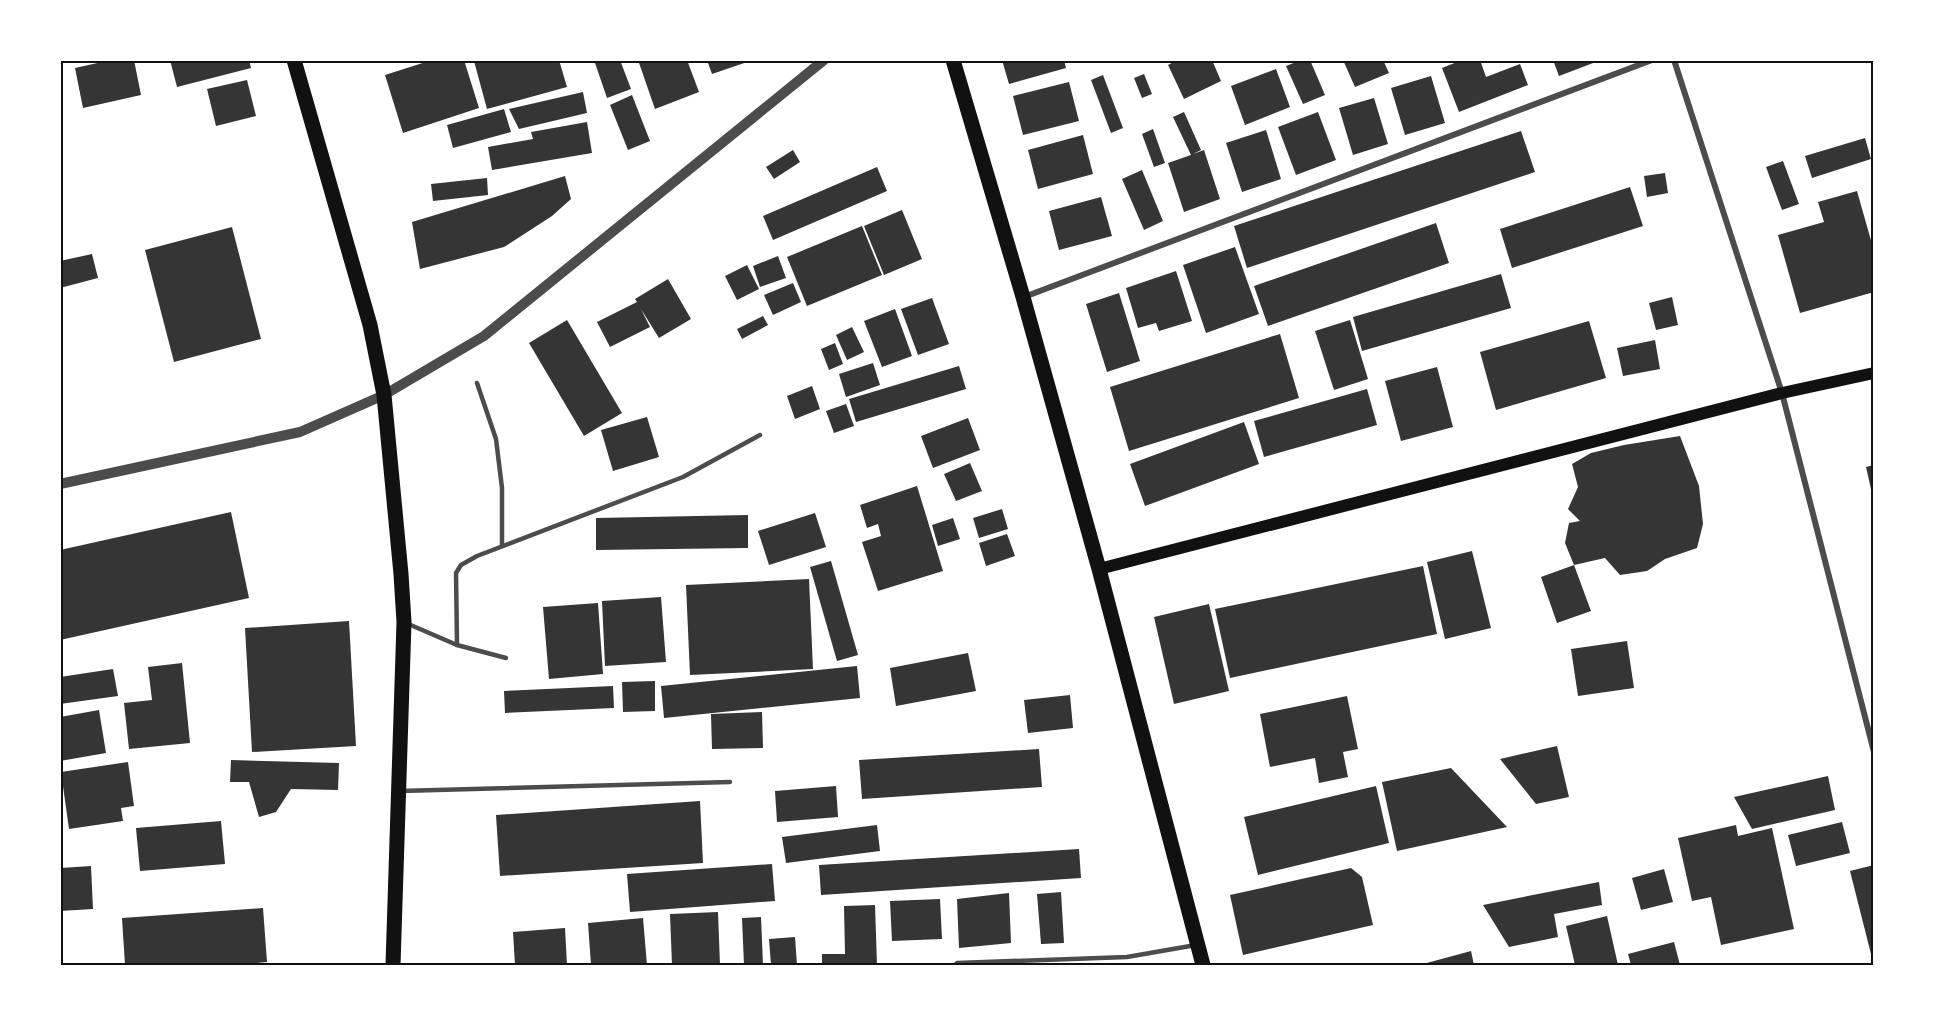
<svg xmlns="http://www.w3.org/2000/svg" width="1934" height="1025" viewBox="0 0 1934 1025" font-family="'Open Sans',sans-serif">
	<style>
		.building { fill: #353535 }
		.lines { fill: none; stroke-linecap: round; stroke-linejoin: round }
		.service { stroke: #4c4c4c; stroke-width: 4.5 }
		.minor { stroke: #4c4c4c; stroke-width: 6 }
		.tertiary { stroke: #4c4c4c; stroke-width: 10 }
		.secondary { stroke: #111; stroke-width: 12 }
		.primary { stroke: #111; stroke-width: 15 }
		.neatline { fill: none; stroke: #111; stroke-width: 2 }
	</style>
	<rect width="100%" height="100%" fill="#fff"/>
	<g class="building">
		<polygon points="111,60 134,60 141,95 83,108 75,68"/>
		<polygon points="170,60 249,60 251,68 177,87"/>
		<polygon points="432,60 464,60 479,108 403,133 385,75"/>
		<polygon points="559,60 567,87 487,109 474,61"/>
		<polygon points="594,60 620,60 631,89 607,98"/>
		<polygon points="638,60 687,60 699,92 655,109"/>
		<polygon points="707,60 753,60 712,74"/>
		<polygon points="1002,60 1064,60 1066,68 1009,84"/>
		<polygon points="1177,60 1212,60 1221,81 1184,99 1168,65"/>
		<polygon points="1301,60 1310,60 1325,95 1303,104 1286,66"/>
		<polygon points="1343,60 1383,60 1389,73 1355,87"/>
		<polygon points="1462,60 1480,60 1486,77 1520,64 1528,85 1459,112 1442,68"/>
		<polygon points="1553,60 1601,60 1559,76"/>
		<polygon points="1276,69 1290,107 1245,125 1231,86"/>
		<polygon points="1144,74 1152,94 1142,98 1134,78"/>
		<polygon points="1103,75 1123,128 1111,133 1091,80"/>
		<polygon points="1431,76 1445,123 1405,135 1391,88"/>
		<polygon points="247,80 256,116 216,126 207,89"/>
		<polygon points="1069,82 1079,121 1023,135 1013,96"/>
		<polygon points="583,92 587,113 519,129 509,109"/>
		<polygon points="632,95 650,141 628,150 610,105"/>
		<polygon points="1374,98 1388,144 1353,155 1339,108"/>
		<polygon points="504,109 511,132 453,148 447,125"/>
		<polygon points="1184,112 1201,150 1193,154 1204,150 1220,199 1184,212 1168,163 1191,155 1173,117"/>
		<polygon points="1318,112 1336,160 1296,175 1278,127"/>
		<polygon points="587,122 592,153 492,170 488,147 533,139 531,132"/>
		<polygon points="1153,129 1165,163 1154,167 1142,134"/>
		<polygon points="1266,130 1281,179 1242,192 1226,143"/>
		<polygon points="1521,131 1535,172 1247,268 1234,226"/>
		<polygon points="1083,135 1093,174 1038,189 1028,150"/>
		<polygon points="1865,138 1871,159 1812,178 1805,156"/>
		<polygon points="793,150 800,162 774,179 766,167"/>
		<polygon points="1783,161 1799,204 1782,210 1766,167"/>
		<polygon points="877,167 887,191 773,240 763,216"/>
		<polygon points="1142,170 1163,221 1144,230 1122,179"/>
		<polygon points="1665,173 1668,193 1647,197 1644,176"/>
		<polygon points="565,176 571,199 552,216 504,247 420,269 412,222"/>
		<polygon points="487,178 488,195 433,201 431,184"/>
		<polygon points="1630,187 1643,226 1512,268 1500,229"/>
		<polygon points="1857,191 1874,251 1874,292 1800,313 1778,235 1824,222 1818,202"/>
		<polygon points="1101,197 1112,236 1059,250 1049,211"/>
		<polygon points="902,210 922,259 884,275 864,226"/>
		<polygon points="1436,223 1449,263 1268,326 1254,286"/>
		<polygon points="862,226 882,275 807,306 787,257"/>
		<polygon points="232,227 261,339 174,362 145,250"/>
		<polygon points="1235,247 1259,314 1206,333 1183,265"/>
		<polygon points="92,254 98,278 60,288 60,261"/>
		<polygon points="778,256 786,278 760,287 753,266"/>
		<polygon points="747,265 759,289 737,300 725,276"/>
		<polygon points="1176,271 1192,321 1159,331 1156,323 1138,328 1126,288"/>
		<polygon points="1501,274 1511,308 1362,351 1353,317"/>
		<polygon points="668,279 691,319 659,338 641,309 650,327 610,347 597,322 637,302 635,299"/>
		<polygon points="793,283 801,302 773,315 764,295"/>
		<polygon points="1119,293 1140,361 1107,372 1086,304"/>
		<polygon points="1672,297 1678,325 1656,330 1649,303"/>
		<polygon points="932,298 949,344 918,355 901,309"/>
		<polygon points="895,309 912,356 882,367 864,321"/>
		<polygon points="763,316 768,325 742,339 737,329"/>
		<polygon points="567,320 622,413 584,436 529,343"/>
		<polygon points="1350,320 1368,379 1334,390 1315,331"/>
		<polygon points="1589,321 1606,378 1496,410 1480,352"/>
		<polygon points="852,327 864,352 847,360 836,335"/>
		<polygon points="1280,334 1299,398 1129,451 1110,387"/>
		<polygon points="1655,340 1660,369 1623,376 1617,348"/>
		<polygon points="835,343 843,364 829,370 821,349"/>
		<polygon points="873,363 880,385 846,397 839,374"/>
		<polygon points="959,366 966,389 856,422 849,399"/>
		<polygon points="1437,367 1453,427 1401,441 1385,381"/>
		<polygon points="812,386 820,409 795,419 787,396"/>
		<polygon points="1367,389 1377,425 1264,457 1254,421"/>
		<polygon points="846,404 854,426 834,433 826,411"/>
		<polygon points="647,417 659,457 613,471 601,430"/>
		<polygon points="968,418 980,450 933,468 921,436"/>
		<polygon points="1244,422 1259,464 1145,506 1130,464"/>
		<polygon points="1680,436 1699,486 1703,524 1697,548 1665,559 1647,571 1620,575 1605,558 1574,565 1565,543 1569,523 1580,521 1568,509 1578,487 1572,464 1591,453 1624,445"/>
		<polygon points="970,463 982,491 956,501 944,474"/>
		<polygon points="1874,465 1874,498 1873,498 1866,467"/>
		<polygon points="917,486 943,571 878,591 862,542 881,536 878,524 867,528 860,505"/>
		<polygon points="1002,509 1008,529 979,538 973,518"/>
		<polygon points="231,512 249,598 60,640 60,550"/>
		<polygon points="815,513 826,547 769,565 758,531"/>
		<polygon points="748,515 748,548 596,550 596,518"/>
		<polygon points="953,518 960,539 938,546 932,525"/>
		<polygon points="1007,534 1015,556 986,566 979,543"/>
		<polygon points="1472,551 1491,628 1445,639 1427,562"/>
		<polygon points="831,561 858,655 837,661 810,567"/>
		<polygon points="1574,565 1591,611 1557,623 1541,577"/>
		<polygon points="1423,566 1437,634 1230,678 1215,609"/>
		<polygon points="809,579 813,669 690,675 686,585"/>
		<polygon points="661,597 666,662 605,666 602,601"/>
		<polygon points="598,603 603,674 549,679 543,607"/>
		<polygon points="1209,604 1229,691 1174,704 1154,617"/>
		<polygon points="349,621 356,746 252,752 245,628"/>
		<polygon points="1627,641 1634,688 1578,696 1571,649"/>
		<polygon points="968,653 976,691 896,706 890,668"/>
		<polygon points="182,663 190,743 129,749 124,703 152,700 148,667"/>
		<polygon points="857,666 860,698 664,718 661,686"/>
		<polygon points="113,669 118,696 60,704 60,677"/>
		<polygon points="655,681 655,711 623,712 622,682"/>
		<polygon points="613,686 614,708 505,713 504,691"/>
		<polygon points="1070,695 1073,728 1028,733 1024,700"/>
		<polygon points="1347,696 1358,749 1343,752 1348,777 1319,783 1315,758 1270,767 1260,714"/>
		<polygon points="99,710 106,753 60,761 60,717"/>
		<polygon points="762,712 763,748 712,749 711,714"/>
		<polygon points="1557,746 1569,797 1536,804 1500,759"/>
		<polygon points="1039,749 1042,787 862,799 859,760"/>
		<polygon points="231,760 339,763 338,790 291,789 276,812 259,817 249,782 230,782"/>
		<polygon points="128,762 134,806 121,808 123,821 69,829 61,772"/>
		<polygon points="1451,768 1507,827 1397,851 1382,782"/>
		<polygon points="1828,776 1835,810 1752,829 1734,797"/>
		<polygon points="836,786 838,817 777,822 775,791"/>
		<polygon points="1376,786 1389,843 1258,875 1244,817"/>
		<polygon points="700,801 703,863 500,876 496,815"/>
		<polygon points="221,821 225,864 140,871 136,828"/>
		<polygon points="1842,822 1850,853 1796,866 1788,835"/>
		<polygon points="877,825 880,851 786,863 782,837"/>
		<polygon points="1736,825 1738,836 1772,828 1794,929 1721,945 1711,897 1692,901 1678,838"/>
		<polygon points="1079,849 1081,878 821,895 819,865"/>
		<polygon points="772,864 775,901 630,912 627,874"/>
		<polygon points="1874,865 1874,962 1873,962 1850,871"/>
		<polygon points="91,866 93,909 60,911 60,868"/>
		<polygon points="1351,868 1362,877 1373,925 1243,955 1230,895"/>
		<polygon points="1664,869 1673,902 1641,910 1632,878"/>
		<polygon points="1599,882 1602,905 1554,914 1558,937 1509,947 1483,905"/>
		<polygon points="1061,892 1064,943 1041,944 1037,894"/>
		<polygon points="1009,893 1011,943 959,948 957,899"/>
		<polygon points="940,899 942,939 892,941 890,901"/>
		<polygon points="875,905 877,965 822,965 822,954 845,954 844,906"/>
		<polygon points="263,908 267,962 237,965 125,965 122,918"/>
		<polygon points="718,912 720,965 672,965 670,914"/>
		<polygon points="1607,916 1618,965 1575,965 1566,926"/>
		<polygon points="761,917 763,965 744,965 742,918"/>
		<polygon points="643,918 647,965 591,965 588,923"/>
		<polygon points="565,928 567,965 515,965 513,932"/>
		<polygon points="795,937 797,965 771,965 769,939"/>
		<polygon points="1674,942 1680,965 1631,965 1628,954"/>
		<polygon points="1471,951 1474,965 1423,965 1423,964"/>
	</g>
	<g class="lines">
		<g class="service">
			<polyline points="477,383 496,439 502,488 502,546"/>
			<polyline points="406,623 457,645 506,658"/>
			<polyline points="457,645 456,573 461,565 477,556 683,477 760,435"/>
			<polyline points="400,791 730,782"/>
			<polyline points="955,965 957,963 1127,957 1196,945"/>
		</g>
		<g class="minor">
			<polyline points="1674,60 1782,393 1874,752"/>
			<polyline points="1024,297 1652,60"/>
		</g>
		<polyline class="tertiary" points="60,484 300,432 384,395 484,336 824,60"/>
		<polyline class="secondary" points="1099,569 1782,393 1874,373"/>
		<g class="primary">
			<polyline points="294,60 370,325 384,395 401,574 404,622 393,965"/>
			<polyline points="953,60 1023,297 1099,569 1203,965"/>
		</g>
	</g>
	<rect width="1934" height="1025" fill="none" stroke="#ffffff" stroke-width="123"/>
	<rect x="62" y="62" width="1810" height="902" class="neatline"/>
</svg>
